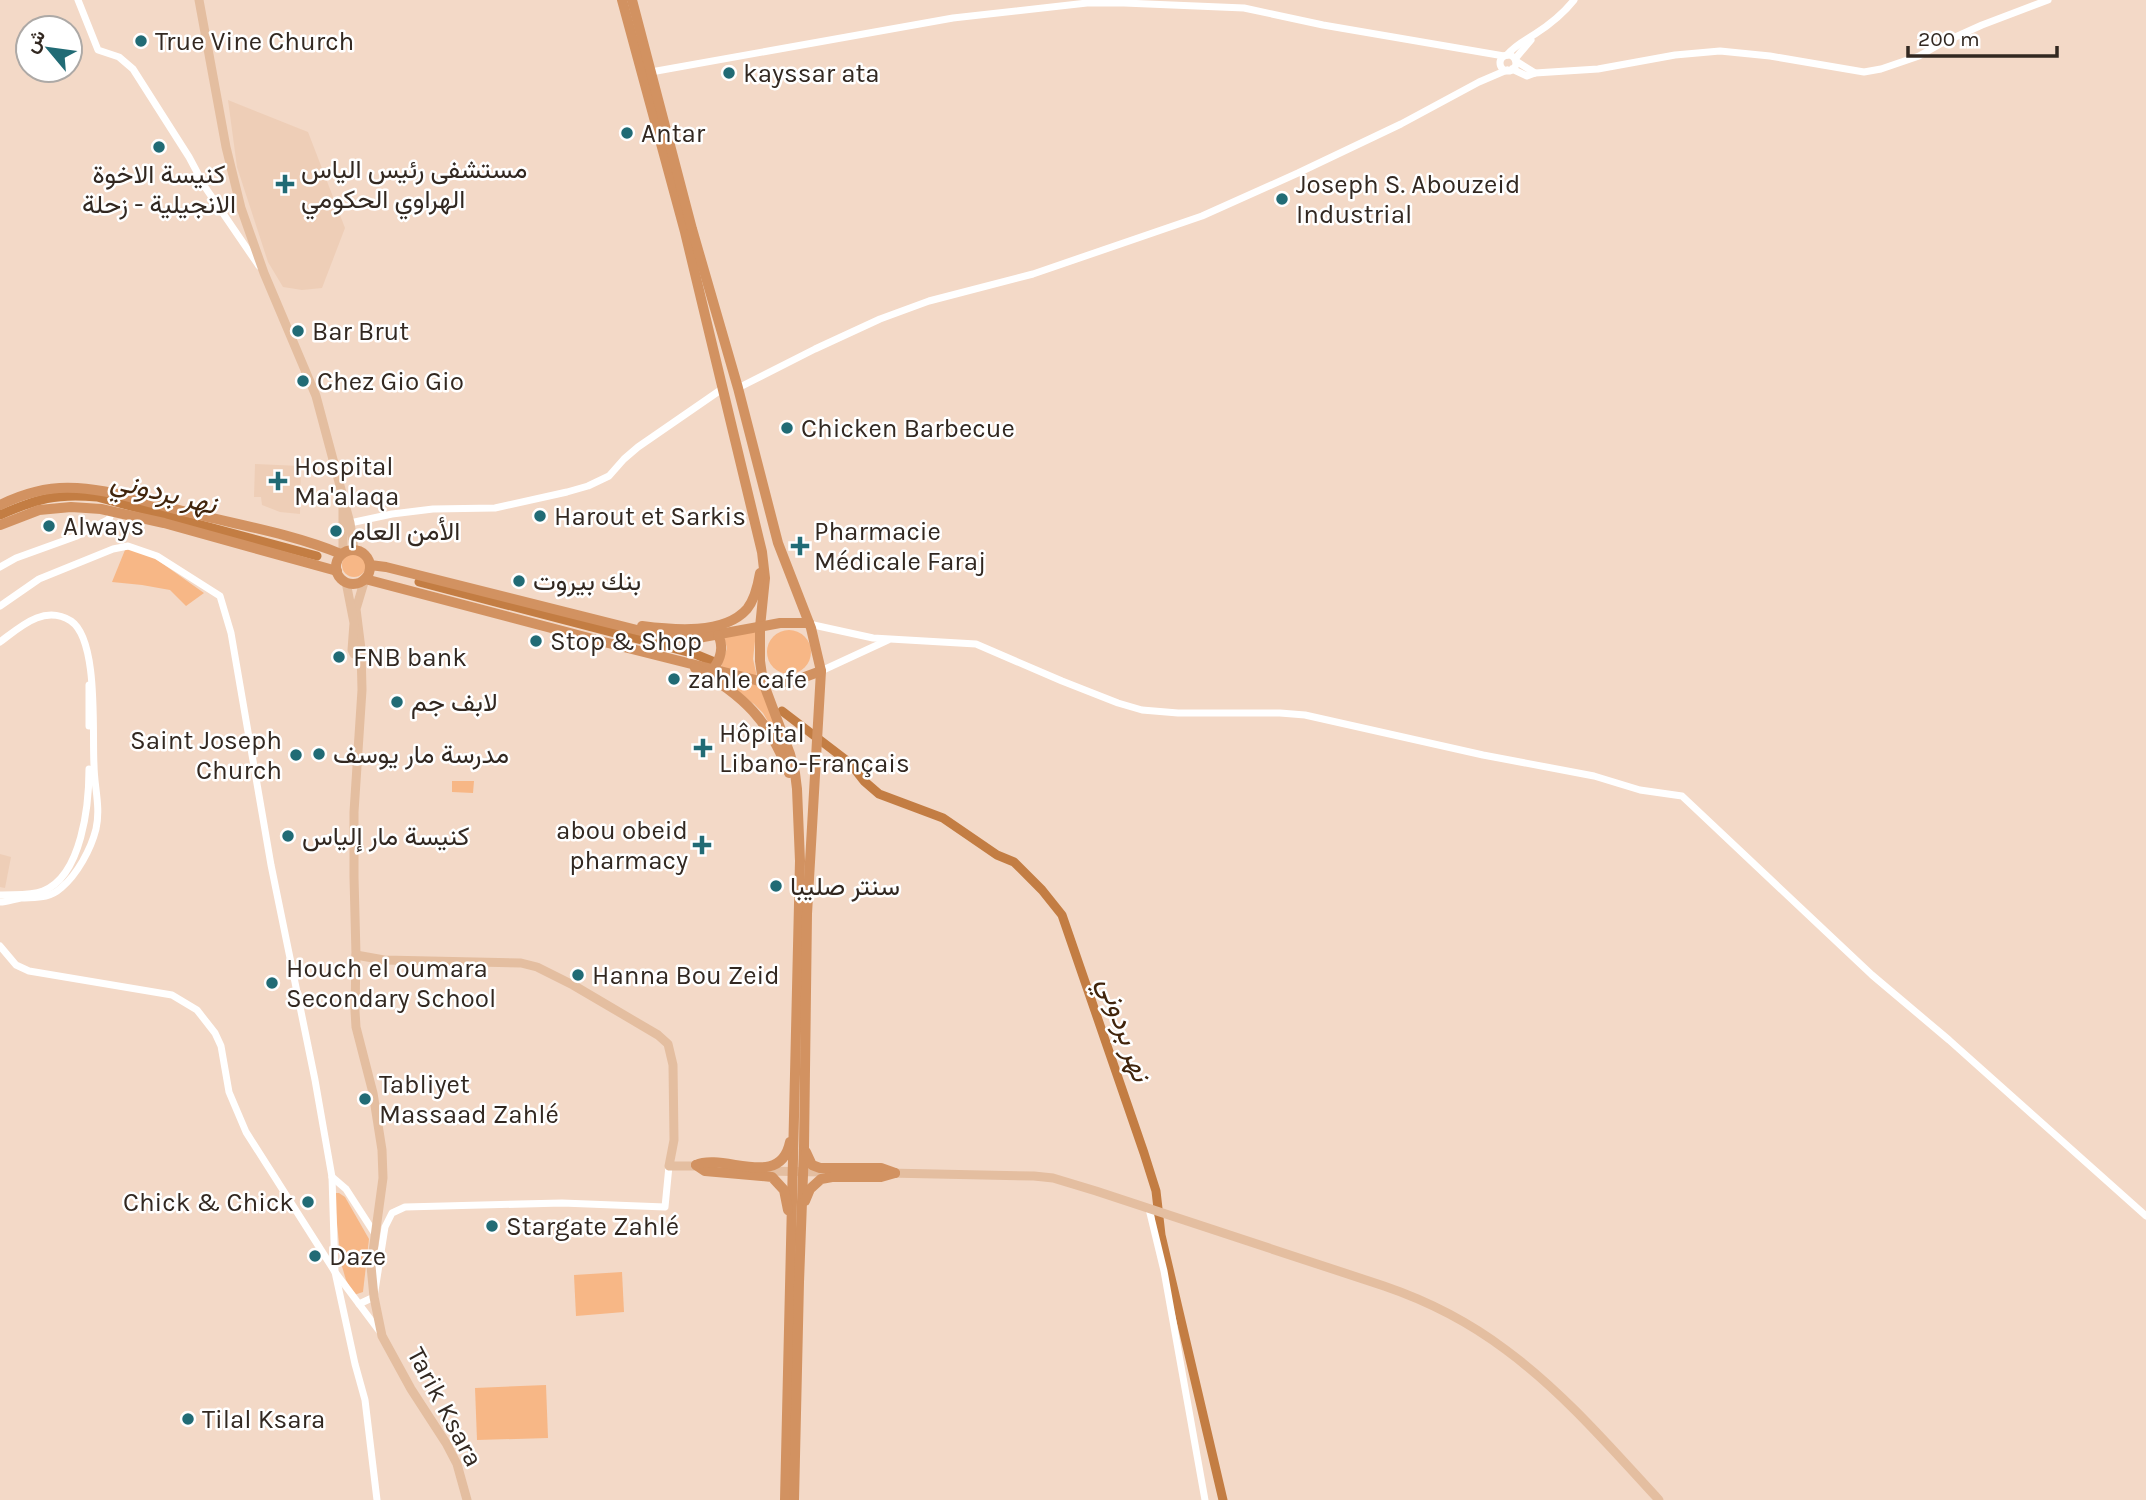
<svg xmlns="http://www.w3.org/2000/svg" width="2146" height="1500" viewBox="0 0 2146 1500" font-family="Karla,Vazirmatn,sans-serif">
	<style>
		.built { fill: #eeceb7 }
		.green { fill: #f7b786 }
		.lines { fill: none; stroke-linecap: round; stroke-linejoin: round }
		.river { stroke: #c37d43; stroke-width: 9 }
		.minor { stroke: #fff; stroke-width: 7 }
		.major { stroke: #e4bea0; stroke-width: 9 }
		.highway { stroke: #d29261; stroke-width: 10 }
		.poi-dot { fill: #216b75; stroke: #fff; stroke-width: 2.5 }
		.labels { text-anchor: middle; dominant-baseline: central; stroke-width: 5; stroke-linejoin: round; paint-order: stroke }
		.poi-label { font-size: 26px; fill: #322821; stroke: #fff; text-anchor: start }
		.street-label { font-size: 26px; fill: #322821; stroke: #fff }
		.water-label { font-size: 28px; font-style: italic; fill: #41240b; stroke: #fff }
	</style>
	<rect width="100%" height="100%" fill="#f3d9c7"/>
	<g class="built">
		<polygon points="228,100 308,132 345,228 322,288 302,290 283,287 268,262 237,167"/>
		<polygon points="255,464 301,466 300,514 280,512 262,505 261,497 254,497"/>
		<polygon points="0,854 11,857 5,888 0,887"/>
	</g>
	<g class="green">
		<polygon points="136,549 149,554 204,593 186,606 170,590 142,585 112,582 125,550"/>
		<circle cx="354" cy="565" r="12"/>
		<circle cx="789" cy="652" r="22"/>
		<polygon points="756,632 753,659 757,677 721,667 727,648 724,637"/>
		<polygon points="712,673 760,686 788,756 763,713 754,704"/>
		<polygon points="452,781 474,781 473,793 452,792"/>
		<polygon points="334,1193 339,1193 345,1197 369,1239 363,1292 354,1295 346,1280 341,1263"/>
		<polygon points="622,1272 624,1312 576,1316 574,1275"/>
		<polygon points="546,1385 548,1438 477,1440 475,1388"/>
	</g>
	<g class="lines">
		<g class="river">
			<path d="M 0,515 C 37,499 56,493 97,497 L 317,556"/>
			<polyline points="419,582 695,654 712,661"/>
			<polyline points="782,711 850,763 864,781 879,794 943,818 997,855 1014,862 1042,890 1062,915 1144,1153 1156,1191 1161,1235 1223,1500"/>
		</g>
		<g class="minor">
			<polyline points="78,0 98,50 119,57 133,69 189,157 205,187 259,266"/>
			<path d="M 1507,55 C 1515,45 1524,41 1535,34 C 1549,25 1563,14 1574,0"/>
			<circle cx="1508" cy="63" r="8"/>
			<polyline points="1515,59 1531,40"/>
			<polyline points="1516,61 1535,73"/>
			<polyline points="1512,69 1527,76 1535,73 1598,69 1675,55 1720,51 1770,56 1864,72 1881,69 1919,56 1942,43 1982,25 2048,0"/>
			<polyline points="651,72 953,18 1087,3 1124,3 1244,8 1323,25 1504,56"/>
			<polyline points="738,388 815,349 880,319 929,301 1033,274 1202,216 1298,173 1401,124 1479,82 1507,70"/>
			<polyline points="350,523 392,514 433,509 495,508 567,492 588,486 609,476 624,459 638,447 722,389"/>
			<polyline points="0,567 16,558 77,536 109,519 112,512"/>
			<polyline points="0,606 39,579 113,549 128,546 157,556 220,596 231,633 271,865 315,1080 332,1177 335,1272 355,1364 365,1400 377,1500"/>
			<polyline points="809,624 873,638 976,644 1062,681 1118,703 1142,710 1178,713 1280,713 1305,715 1483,755 1594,776 1640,790 1682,796 1872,975 1949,1040 2146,1216"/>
			<path d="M 0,642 C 20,627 44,604 71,621 C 99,640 92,733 94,765 C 94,786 101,807 96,829 C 91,849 77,875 61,888 C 49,899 36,897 21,898 C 14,899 7,902 0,902"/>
			<polyline points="821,671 888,640"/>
			<polyline points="89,685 89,726"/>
			<path d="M 0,895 C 14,894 30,896 43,891 C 82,876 89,804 89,769"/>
			<polyline points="0,946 16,965 29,971 172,995 197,1010 215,1033 221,1046 229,1092 246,1132 335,1272 380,1332"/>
			<polyline points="332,1177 346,1189 375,1234"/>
			<polyline points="1149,1209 1164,1271 1205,1500"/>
			<polyline points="359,1304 374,1297 385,1227 392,1213 405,1207 562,1203 665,1207 669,1166"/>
		</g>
		<g class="major">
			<polyline points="199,0 226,147 241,208 264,273 316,396 350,523 354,549"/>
			<polyline points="343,553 343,507"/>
			<polyline points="365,579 356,609 361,649 362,690 354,812 354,877 356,955 355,1011 356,1027 373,1093 382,1150 383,1178 371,1266 374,1297 382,1336 411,1389 446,1443 457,1464 467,1500"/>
			<polyline points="346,582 354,623 352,650 354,654 360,656"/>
			<polyline points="356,955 384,960 521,963 537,967 573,985 658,1035 668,1044 673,1065 674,1140 669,1166 703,1166"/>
			<polyline points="759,1171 825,1172"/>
			<path d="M 888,1173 L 1034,1176 L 1053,1178 L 1096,1191 L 1384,1286 C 1428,1301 1469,1322 1506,1350 C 1563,1392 1611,1448 1659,1500"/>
		</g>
		<g class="highway">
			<polyline points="622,0 685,232 762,552 765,578 760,627 760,661 763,682 790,754 795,773 797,789 800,861 785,1500"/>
			<polyline points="632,0 692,229 738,388 778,543 811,628 821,671 807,914 804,1148 799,1282 794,1500"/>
			<path d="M 0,505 C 24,493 51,486 77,488 C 110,490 140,500 171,508 C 227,523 288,532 341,554"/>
			<polyline points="0,525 39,510 71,507 101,509 164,523 337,571"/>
			<circle cx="353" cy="567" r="17"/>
			<polyline points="370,565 386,567 665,637 698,638 780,623 809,623"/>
			<polyline points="365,579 608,643 763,682 791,682 821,671"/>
			<path d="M 642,626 C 673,630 724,635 747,609 C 755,599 758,585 760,573"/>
			<path d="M 695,668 C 744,695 769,721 789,773"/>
			<path d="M 713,669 C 721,659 724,646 718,635"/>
			<polyline points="806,1152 812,1165 820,1168 881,1168 895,1173"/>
			<polyline points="696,1165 705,1171 772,1177 784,1190 788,1210"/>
			<path d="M 696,1165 C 724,1152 780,1191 790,1142"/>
			<polyline points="805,1201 810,1189 821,1179 832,1177 881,1177 895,1173"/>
		</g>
	</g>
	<g class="poi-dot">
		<circle cx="141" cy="41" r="7"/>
		<circle cx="729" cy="73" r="7"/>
		<circle cx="627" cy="133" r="7"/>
		<circle cx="159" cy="147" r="7"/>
		<path d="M281.5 173.5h7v7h7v7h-7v7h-7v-7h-7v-7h7z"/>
		<circle cx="1282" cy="199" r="7"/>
		<circle cx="298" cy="331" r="7"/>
		<circle cx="303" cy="381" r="7"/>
		<circle cx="787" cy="428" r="7"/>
		<path d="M274.5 470.5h7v7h7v7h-7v7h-7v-7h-7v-7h7z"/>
		<circle cx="540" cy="516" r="7"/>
		<circle cx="49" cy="526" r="7"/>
		<circle cx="336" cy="531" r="7"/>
		<path d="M796.5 535.5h7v7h7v7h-7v7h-7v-7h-7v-7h7z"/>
		<circle cx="519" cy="581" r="7"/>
		<circle cx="536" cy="641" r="7"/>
		<circle cx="339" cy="657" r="7"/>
		<circle cx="674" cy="679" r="7"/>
		<circle cx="397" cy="702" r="7"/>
		<path d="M699.5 737.5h7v7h7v7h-7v7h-7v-7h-7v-7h7z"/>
		<circle cx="319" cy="754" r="7"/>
		<circle cx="296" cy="755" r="7"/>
		<circle cx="288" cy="836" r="7"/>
		<path d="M698.5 834.5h7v7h7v7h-7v7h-7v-7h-7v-7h7z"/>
		<circle cx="776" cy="886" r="7"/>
		<circle cx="578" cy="975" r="7"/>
		<circle cx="272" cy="983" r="7"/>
		<circle cx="365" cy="1099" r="7"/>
		<circle cx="308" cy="1202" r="7"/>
		<circle cx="492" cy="1226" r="7"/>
		<circle cx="315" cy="1256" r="7"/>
		<circle cx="188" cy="1419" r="7"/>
	</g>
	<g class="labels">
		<g class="poi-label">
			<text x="155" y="41">True Vine Church</text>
			<text x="743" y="73">kayssar ata</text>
			<text x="641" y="133">Antar</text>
			<text x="301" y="169">مستشفى رئيس الياس<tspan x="301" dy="30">الهراوي الحكومي</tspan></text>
			<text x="159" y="174" text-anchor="middle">كنيسة الاخوة<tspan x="159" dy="30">الانجيلية - زحلة</tspan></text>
			<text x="1296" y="184">Joseph S. Abouzeid<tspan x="1296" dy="30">Industrial</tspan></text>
			<text x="312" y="331">Bar Brut</text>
			<text x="317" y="381">Chez Gio Gio</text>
			<text x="801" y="428">Chicken Barbecue</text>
			<text x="294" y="466">Hospital<tspan x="294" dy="30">Ma'alaqa</tspan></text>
			<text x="554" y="516">Harout et Sarkis</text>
			<text x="63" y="526">Always</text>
			<text x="350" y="531">الأمن العام</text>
			<text x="814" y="531">Pharmacie<tspan x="814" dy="30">Médicale Faraj</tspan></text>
			<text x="533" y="581">بنك بيروت</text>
			<text x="550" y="641">Stop &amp; Shop</text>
			<text x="353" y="657">FNB bank</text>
			<text x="688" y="679">zahle cafe</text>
			<text x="411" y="702">لابف جم</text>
			<text x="719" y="733">Hôpital<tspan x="719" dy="30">Libano-Français</tspan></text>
			<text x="282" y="740" text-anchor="end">Saint Joseph<tspan x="282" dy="30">Church</tspan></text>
			<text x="333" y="754">مدرسة مار يوسف</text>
			<text x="688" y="830" text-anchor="end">abou obeid<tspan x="688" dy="30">pharmacy</tspan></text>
			<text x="302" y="836">كنيسة مار إلياس</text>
			<text x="790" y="886">سنتر صليبا</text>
			<text x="286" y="968">Houch el oumara<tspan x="286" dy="30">Secondary School</tspan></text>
			<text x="592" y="975">Hanna Bou Zeid</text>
			<text x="379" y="1084">Tabliyet<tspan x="379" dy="30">Massaad Zahlé</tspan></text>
			<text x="294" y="1202" text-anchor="end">Chick &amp; Chick</text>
			<text x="506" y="1226">Stargate Zahlé</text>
			<text x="329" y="1256">Daze</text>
			<text x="202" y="1419">Tilal Ksara</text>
		</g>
		<g class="street-label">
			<text transform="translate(445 1407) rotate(62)">Tarik Ksara</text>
		</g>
		<g class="water-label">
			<text transform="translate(164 492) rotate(14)">نهر بردوني</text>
			<text transform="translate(1125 1029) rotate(71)">نهر بردوني</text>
		</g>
	</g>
	<g transform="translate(49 49) rotate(299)"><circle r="33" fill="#ffffff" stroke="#ada9a6" stroke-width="2"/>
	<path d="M0-5L12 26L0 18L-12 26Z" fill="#216b75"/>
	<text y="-10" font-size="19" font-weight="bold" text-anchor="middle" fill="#322821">ش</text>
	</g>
	<path d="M1908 46v10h149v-10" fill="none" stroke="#322821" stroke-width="3.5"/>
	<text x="1918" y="46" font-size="21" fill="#322821" stroke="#ffffff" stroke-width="5" paint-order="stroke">200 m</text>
</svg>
